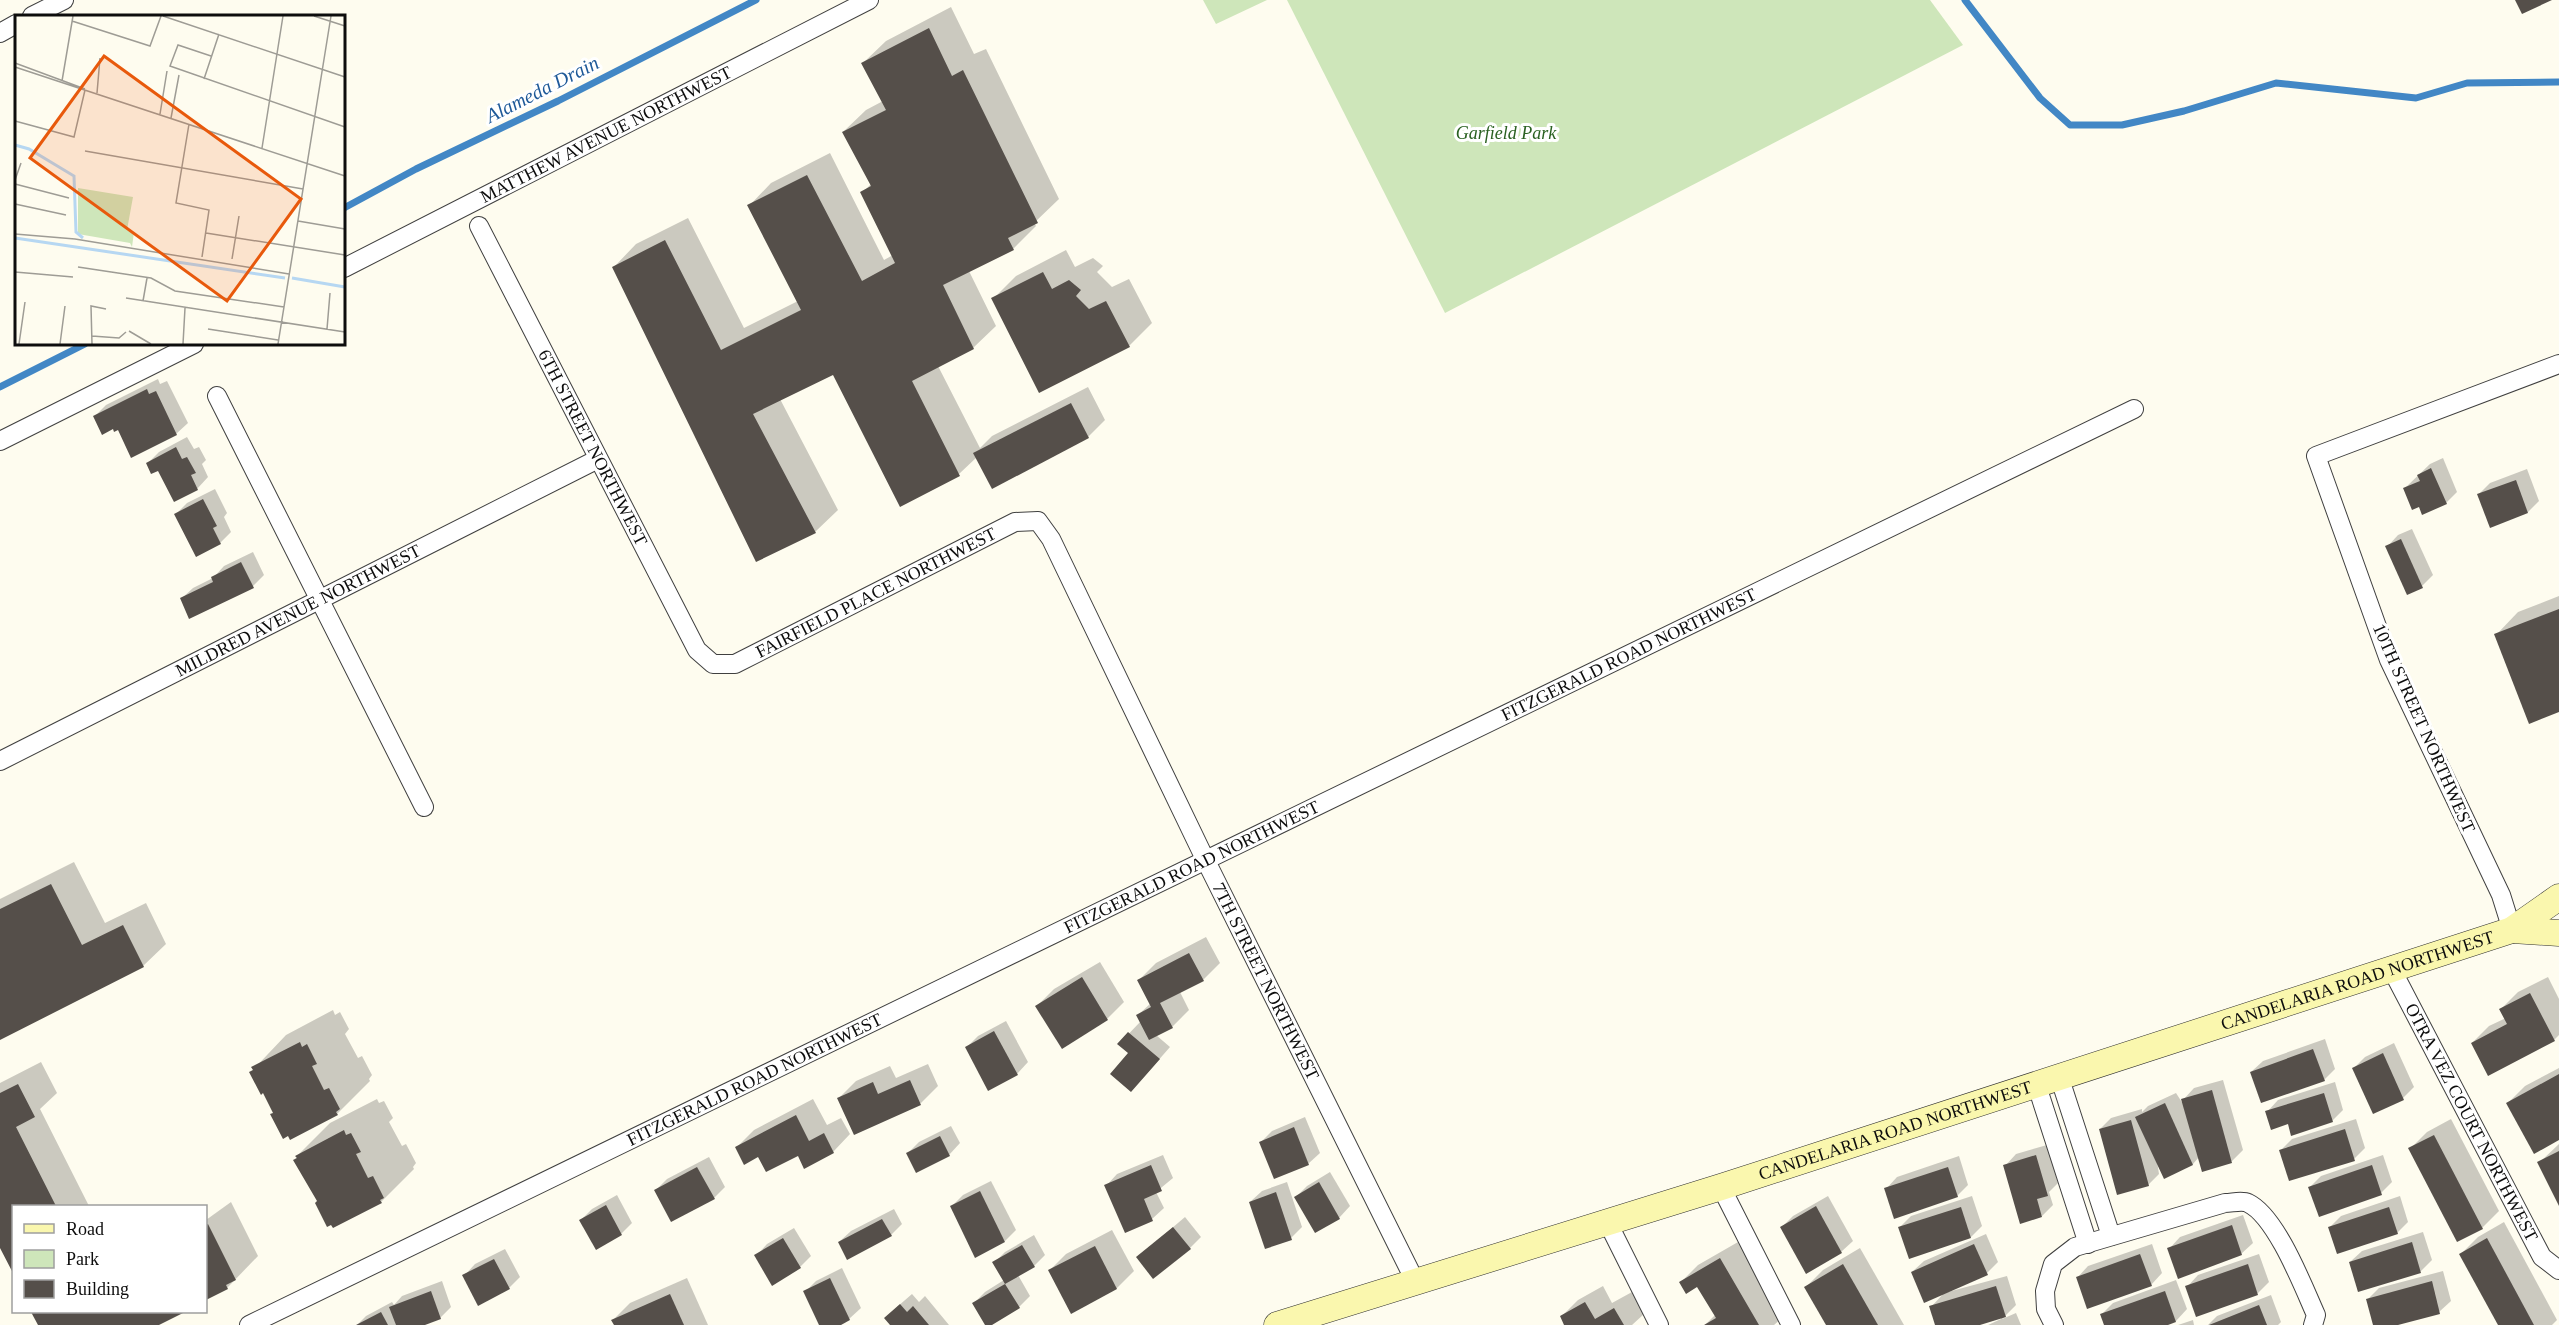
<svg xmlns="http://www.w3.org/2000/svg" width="2559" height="1325" viewBox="0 0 2559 1325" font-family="'Times New Roman',serif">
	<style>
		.green { fill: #cee6ba }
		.shadow { fill: #0003 }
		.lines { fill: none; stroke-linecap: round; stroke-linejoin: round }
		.stream { stroke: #4287c5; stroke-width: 7 }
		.building { fill: #554f4a }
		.minor-casing { stroke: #404040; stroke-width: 20 }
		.secondary-casing { stroke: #2f2f2f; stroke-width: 27 }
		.minor { stroke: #fff; stroke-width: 18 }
		.secondary { stroke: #faf7ae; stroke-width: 26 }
		.labels { text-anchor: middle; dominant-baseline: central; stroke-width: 6; stroke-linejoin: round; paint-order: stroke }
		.park-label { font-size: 18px; font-style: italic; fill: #2a6121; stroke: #fff }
		.street-label { font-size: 18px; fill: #0d0d0d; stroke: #fff }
		.water-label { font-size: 20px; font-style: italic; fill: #1e5998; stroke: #fff }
		.inset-river { fill: none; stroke: #b6d7f2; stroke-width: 3 }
		.inset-road { fill: none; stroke: #9e9c95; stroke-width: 1.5 }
		.view { fill: #e8590c; fill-opacity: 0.15; stroke: #e8590c; stroke-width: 3 }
		.inset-edge { fill: none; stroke: #0d0d0d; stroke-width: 3 }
	</style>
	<rect width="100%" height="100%" fill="#fefcef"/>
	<g class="green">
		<polygon points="1203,0 1267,0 1216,24"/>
		<polygon points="1287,0 1930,0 1963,45 1445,313"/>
	</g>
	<g class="shadow">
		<polygon points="951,7 974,54 986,49 1059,199 1034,223 1036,226 1013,249 969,271 996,326 973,348 938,366 980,448 992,436 1088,387 1105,420 1088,437 977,457 959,474 834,373 780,399 838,510 815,532 614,267 636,244 688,218 744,328 798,301 749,206 771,183 830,153 884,260 893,255 862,193 871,184 843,132 866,110 883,101 863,63 886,41"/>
		<polygon points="1066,250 1075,267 1093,258 1103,266 1097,272 1112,287 1129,279 1152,323 1129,346 993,299 1016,276"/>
		<polygon points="158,379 160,384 167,381 188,423 176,434 132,456 118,428 95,416 106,405"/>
		<polygon points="187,437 194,449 199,447 206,460 202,464 208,477 197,489 147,464 159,452"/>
		<polygon points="2443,458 2457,492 2446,503 2420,505 2404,489 2430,464"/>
		<polygon points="2527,469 2539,501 2528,512 2490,526 2479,494 2490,483"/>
		<polygon points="215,489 227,513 224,517 231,532 220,543 176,514 187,503"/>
		<polygon points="2412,529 2433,575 2422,586 2408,593 2387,547 2398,535"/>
		<polygon points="253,552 264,575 253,586 181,599 193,588 213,578 224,566"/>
		<polygon points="2559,596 2559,711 2496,635 2518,612"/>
		<polygon points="74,862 105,923 146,903 166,944 143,966 0,1038 0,899"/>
		<polygon points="1206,937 1220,963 1203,980 1180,992 1189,1010 1172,1027 1156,1035 1170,1047 1142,1079 1130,1053 1119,1044 1141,1021 1138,1015 1151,1003 1139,980 1156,963"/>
		<polygon points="1100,962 1124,1002 1107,1019 1062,1046 1037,1006 1054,989"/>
		<polygon points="2548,977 2559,999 2559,1035 2554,1040 2472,1043 2489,1026 2506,1018 2501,1009 2518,992"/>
		<polygon points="333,1010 335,1015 340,1012 349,1029 345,1034 358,1058 362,1056 372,1075 369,1079 370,1081 337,1114 275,1112 251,1072 286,1035"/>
		<polygon points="1006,1021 1028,1062 1017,1074 967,1047 978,1036"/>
		<polygon points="2325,1039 2335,1069 2324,1080 2251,1072 2263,1061"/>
		<polygon points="2394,1043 2414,1087 2403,1098 2354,1068 2365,1057"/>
		<polygon points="41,1062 57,1093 40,1109 89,1206 14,1206 0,1245 0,1083"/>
		<polygon points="928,1064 938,1086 921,1103 855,1133 839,1098 856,1081 890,1066 896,1078"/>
		<polygon points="2559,1068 2559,1139 2508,1103 2525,1086"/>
		<polygon points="2223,1080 2243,1150 2232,1161 2199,1157 2193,1164 2165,1177 2157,1161 2159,1174 2148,1185 2100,1129 2111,1118 2142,1109 2142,1112 2148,1106 2176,1093 2185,1107 2183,1100 2194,1088"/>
		<polygon points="2335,1082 2343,1110 2332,1121 2289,1123 2267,1112 2278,1100"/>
		<polygon points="377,1099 379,1103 384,1101 393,1118 389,1122 402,1146 406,1144 416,1163 413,1167 414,1169 381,1202 319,1201 295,1160 297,1156 330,1123"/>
		<polygon points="813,1099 827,1125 841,1118 850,1134 833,1152 798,1154 737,1147 754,1130"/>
		<polygon points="1305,1117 1320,1153 1308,1164 1261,1142 1272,1131"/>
		<polygon points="2356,1119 2365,1148 2354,1159 2281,1150 2292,1139"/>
		<polygon points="2451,1119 2499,1211 2482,1228 2410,1149 2427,1132"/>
		<polygon points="951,1126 960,1143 949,1155 908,1153 919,1142"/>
		<polygon points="2559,1144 2559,1202 2539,1163"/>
		<polygon points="2047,1145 2058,1183 2049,1192 2053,1205 2042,1216 2005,1166 2016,1154"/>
		<polygon points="1163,1155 1173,1178 1156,1192 1164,1208 1152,1219 1126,1231 1106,1186 1117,1174"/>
		<polygon points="2383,1155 2392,1182 2381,1193 2310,1187 2321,1176"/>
		<polygon points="1959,1156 1968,1185 1957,1196 1886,1189 1897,1177"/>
		<polygon points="709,1157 725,1187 714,1198 656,1190 667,1179"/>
		<polygon points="1330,1172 1350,1206 1339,1218 1296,1197 1307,1186"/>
		<polygon points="991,1181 1016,1230 1005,1241 952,1206 963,1195"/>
		<polygon points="1287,1182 1302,1227 1291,1238 1250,1202 1262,1191"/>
		<polygon points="617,1195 632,1223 621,1234 581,1220 592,1209"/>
		<polygon points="1828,1196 1853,1241 1841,1252 1806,1271 1782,1227 1793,1216"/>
		<polygon points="1972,1196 1982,1226 1971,1237 1900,1227 1911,1216"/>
		<polygon points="2400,1196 2408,1222 2397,1233 2330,1227 2341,1216"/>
		<polygon points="231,1202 258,1256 227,1288 206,1298 206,1220"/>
		<polygon points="894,1209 902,1224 891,1235 839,1242 851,1231"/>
		<polygon points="2243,1215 2253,1243 2241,1254 2169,1249 2180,1237"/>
		<polygon points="1185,1217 1201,1237 1190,1248 1138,1257"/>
		<polygon points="2504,1222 2557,1320 2552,1325 2499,1325 2461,1254 2478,1237"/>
		<polygon points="794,1228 811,1256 800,1267 756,1256 767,1244"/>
		<polygon points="1112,1230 1134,1271 1117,1288 1071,1312 1049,1271 1066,1254"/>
		<polygon points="2423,1232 2432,1260 2421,1271 2359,1290 2350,1262 2362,1251"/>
		<polygon points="1986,1234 1998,1262 1987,1273 1912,1272 1924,1261"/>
		<polygon points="1034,1235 1045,1255 1034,1266 1018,1275 1030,1296 1019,1307 986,1325 974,1303 985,1292 1004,1280 994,1263 1005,1252"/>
		<polygon points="1738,1242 1782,1318 1774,1325 1705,1325 1715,1315 1698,1285 1681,1282 1698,1265"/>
		<polygon points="2152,1244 2162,1273 2151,1285 2077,1278 2088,1266"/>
		<polygon points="1860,1248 1904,1325 1828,1325 1806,1287 1823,1270"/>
		<polygon points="505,1249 520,1277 509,1288 464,1276 475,1264"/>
		<polygon points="2259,1254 2269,1282 2258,1293 2197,1315 2187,1287 2198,1275"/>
		<polygon points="842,1268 861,1308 849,1319 837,1325 821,1325 805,1292 816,1281"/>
		<polygon points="2443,1271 2451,1301 2439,1312 2392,1325 2375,1325 2368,1299 2379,1288"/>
		<polygon points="2007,1276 2016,1305 2002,1319 2016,1313 2021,1325 1988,1325 2001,1319 2001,1317 1975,1325 1936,1325 1931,1307 1944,1293"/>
		<polygon points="687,1278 708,1325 615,1325 613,1320 630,1303"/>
		<polygon points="2176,1280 2187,1309 2176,1321 2163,1325 2105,1325 2102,1314 2113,1303"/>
		<polygon points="442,1281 451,1307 440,1318 421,1325 357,1325 366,1316 392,1302 394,1305 402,1296"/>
		<polygon points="1603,1286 1612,1303 1632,1292 1644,1314 1632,1325 1566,1325 1561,1317 1578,1300"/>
		<polygon points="912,1294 919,1302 925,1296 949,1325 892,1325 897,1307"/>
		<polygon points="2271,1295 2281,1322 2278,1325 2208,1325 2217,1316"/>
		<polygon points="33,1312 182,1312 155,1325 40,1325"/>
		<polygon points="2193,1320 2194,1325 2178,1325"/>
	</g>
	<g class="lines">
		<g class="stream">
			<polyline points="1965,0 2040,98 2070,125 2122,125 2184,111 2276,83 2416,98 2467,83 2559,82"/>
			<polyline points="344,208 416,169 558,101 756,0"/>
			<polyline points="0,387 85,344"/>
		</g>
	</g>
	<g class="building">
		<polygon points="2515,0 2552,0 2522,14"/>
		<polygon points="929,28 952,76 963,70 1038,223 1008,238 1014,250 943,285 974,349 912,381 960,476 900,507 833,375 753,414 816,533 756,562 612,267 665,240 721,350 801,310 747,205 807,175 862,281 895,263 860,192 871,186 842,132 886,110 861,63"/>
		<polygon points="1043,272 1052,289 1069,280 1081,290 1076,296 1089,309 1106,301 1130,347 1039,393 991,298"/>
		<polygon points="147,389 149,394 156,391 177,435 131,458 118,430 114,432 113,429 102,435 93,416"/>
		<polygon points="1071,403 1089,438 992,489 973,453"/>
		<polygon points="176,447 182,459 187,457 196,473 191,475 198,490 174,502 158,471 151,474 146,463"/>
		<polygon points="2431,468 2447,504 2422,515 2419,507 2412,510 2403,488 2420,481 2417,475"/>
		<polygon points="2516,480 2528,513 2490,528 2477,494"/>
		<polygon points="203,499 217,526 213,528 221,544 196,557 174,514"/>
		<polygon points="2401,539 2423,588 2407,595 2385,546"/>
		<polygon points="241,562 254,588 189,619 180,598 213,582 211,577"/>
		<polygon points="2559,609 2559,712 2529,724 2494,634"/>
		<polygon points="51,884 82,945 123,925 144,967 0,1040 0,909"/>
		<polygon points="1189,953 1204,981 1160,1003 1173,1028 1149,1040 1136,1015 1151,1007 1137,980"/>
		<polygon points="1082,977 1108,1020 1062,1049 1035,1006"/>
		<polygon points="2530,993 2555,1041 2488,1076 2471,1043 2507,1024 2499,1009"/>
		<polygon points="994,1031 1018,1075 988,1091 965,1047"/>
		<polygon points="1128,1032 1160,1059 1131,1092 1110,1074 1128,1053 1117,1044"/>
		<polygon points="300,1042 302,1047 307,1044 317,1064 312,1066 324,1090 329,1088 340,1109 336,1112 338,1115 290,1140 288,1136 283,1139 270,1114 273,1113 263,1093 261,1095 249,1072 253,1070 251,1067"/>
		<polygon points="2313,1049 2325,1081 2261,1103 2250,1072"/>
		<polygon points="2383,1053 2404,1100 2373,1114 2352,1068"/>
		<polygon points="2559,1074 2559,1140 2534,1154 2506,1103"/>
		<polygon points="910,1080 921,1105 854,1135 837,1098 873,1082 878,1094"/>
		<polygon points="18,1084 35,1117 16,1127 56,1206 14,1206 14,1275 0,1248 0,1093"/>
		<polygon points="2212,1090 2232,1163 2202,1172 2181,1099"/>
		<polygon points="2324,1093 2333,1122 2291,1136 2288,1124 2271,1130 2265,1111"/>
		<polygon points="2165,1103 2193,1165 2164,1179 2135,1117"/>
		<polygon points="796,1115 809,1141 824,1133 834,1153 804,1169 798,1156 766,1172 758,1157 744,1165 735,1147"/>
		<polygon points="2131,1120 2149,1186 2117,1195 2099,1129"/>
		<polygon points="1294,1127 1309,1165 1274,1179 1259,1142"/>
		<polygon points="2345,1129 2355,1161 2289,1181 2279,1150"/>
		<polygon points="344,1130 346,1135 351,1133 361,1152 356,1154 368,1178 373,1176 384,1198 380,1200 382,1203 333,1228 331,1225 327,1227 315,1203 317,1201 293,1160 297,1158 295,1156"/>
		<polygon points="2434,1135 2483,1229 2457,1242 2408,1148"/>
		<polygon points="940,1136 950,1156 916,1173 906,1153"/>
		<polygon points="2559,1151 2559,1206 2537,1162"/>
		<polygon points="2036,1155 2048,1196 2037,1199 2042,1217 2020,1224 2003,1165"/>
		<polygon points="1151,1165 1162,1191 1144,1199 1153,1221 1125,1233 1104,1185"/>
		<polygon points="2372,1165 2382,1195 2319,1217 2308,1187"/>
		<polygon points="697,1167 715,1199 671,1222 654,1190"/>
		<polygon points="1948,1167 1958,1197 1894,1219 1884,1188"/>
		<polygon points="1319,1182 1340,1219 1315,1233 1294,1197"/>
		<polygon points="980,1191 1005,1242 975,1258 950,1206"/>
		<polygon points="1276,1192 1292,1240 1265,1249 1249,1202"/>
		<polygon points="606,1205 622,1235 596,1250 579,1220"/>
		<polygon points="1816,1206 1842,1253 1806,1274 1780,1227"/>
		<polygon points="1961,1207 1971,1238 1909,1259 1898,1227"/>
		<polygon points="2389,1207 2398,1234 2337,1254 2328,1227"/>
		<polygon points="882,1219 892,1236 847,1260 838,1242"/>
		<polygon points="208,1224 236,1280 226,1285 228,1289 206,1300 206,1225"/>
		<polygon points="2232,1225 2242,1255 2178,1279 2167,1248"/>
		<polygon points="1173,1227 1191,1249 1153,1279 1136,1257"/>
		<polygon points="783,1238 801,1268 772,1286 754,1255"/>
		<polygon points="2487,1238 2534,1325 2498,1325 2459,1254"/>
		<polygon points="2412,1242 2421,1273 2358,1292 2349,1262"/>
		<polygon points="1974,1244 1988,1275 1924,1303 1911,1272"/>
		<polygon points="1022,1245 1035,1267 1005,1284 1020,1308 992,1325 985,1325 972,1303 1005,1284 992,1262"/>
		<polygon points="1095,1246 1117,1289 1071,1314 1048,1270"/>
		<polygon points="2140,1254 2152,1286 2087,1309 2076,1277"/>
		<polygon points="1720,1258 1759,1325 1704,1325 1716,1318 1697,1287 1686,1294 1679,1282"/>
		<polygon points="494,1259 510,1289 478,1306 462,1275"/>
		<polygon points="1843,1264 1878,1325 1826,1325 1804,1287"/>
		<polygon points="2248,1264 2258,1295 2196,1317 2185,1286"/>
		<polygon points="830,1278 850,1320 841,1325 819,1325 803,1291"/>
		<polygon points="2432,1281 2440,1314 2398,1325 2373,1325 2366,1299"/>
		<polygon points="1996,1286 2006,1317 1980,1325 1935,1325 1929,1306"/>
		<polygon points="431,1291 441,1319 425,1325 396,1325 389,1307"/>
		<polygon points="2165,1291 2176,1322 2168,1325 2104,1325 2100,1314"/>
		<polygon points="670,1294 684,1325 614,1325 611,1320"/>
		<polygon points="1585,1302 1595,1319 1614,1308 1624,1325 1564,1325 1560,1316"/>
		<polygon points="900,1304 907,1312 913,1306 929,1325 890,1325 884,1318"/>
		<polygon points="2259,1305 2267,1325 2209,1325"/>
		<polygon points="31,1312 185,1312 159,1325 38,1325"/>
		<polygon points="381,1312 388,1325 356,1325"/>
	</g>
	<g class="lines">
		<defs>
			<g id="minor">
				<polyline points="32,16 64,0"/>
				<polyline points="0,33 16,24"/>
				<path id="s1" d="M 479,226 L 697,650 L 713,664 L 735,664 L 1015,522 L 1038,521 L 1051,539 L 1205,859 L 1415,1281"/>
				<path id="s2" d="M 344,268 L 869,0"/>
				<polyline points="217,396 424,807"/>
				<polyline points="0,441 194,344"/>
				<path id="s3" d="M 0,761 L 598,459"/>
				<polyline points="2512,930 2501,895 2389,660 2316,456 2559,364"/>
				<path id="s4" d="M 2391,968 L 2542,1257 L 2559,1270"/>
				<polyline points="2059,1076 2111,1236"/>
				<polyline points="2036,1083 2088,1244"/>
				<polyline points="1721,1187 1791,1325"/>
				<polyline points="1607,1221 1659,1325"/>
				<path id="s5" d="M 249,1325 L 2134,409"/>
				<path d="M 2054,1325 L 2046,1309 L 2045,1291 L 2053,1264 L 2075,1247 L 2225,1203 C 2232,1203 2242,1200 2248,1203 C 2276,1216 2303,1286 2316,1315 L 2313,1325"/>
			</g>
			<g id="secondary">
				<polyline points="2512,930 2559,933"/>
				<path id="s6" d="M 1277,1325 L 1721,1187 L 2512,930 L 2559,897"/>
			</g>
		</defs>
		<use href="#minor" class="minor-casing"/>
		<use href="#secondary" class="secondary-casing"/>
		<use href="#minor" class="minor"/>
		<use href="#secondary" class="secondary"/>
	</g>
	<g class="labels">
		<g class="park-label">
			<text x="1506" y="133">Garfield Park</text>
		</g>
		<g class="street-label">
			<text stroke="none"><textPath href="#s2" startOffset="294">MATTHEW AVENUE NORTHWEST</textPath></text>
			<text stroke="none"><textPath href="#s1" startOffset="249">6TH STREET NORTHWEST</textPath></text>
			<text stroke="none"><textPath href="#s1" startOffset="678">FAIRFIELD PLACE NORTHWEST</textPath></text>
			<text stroke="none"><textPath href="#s3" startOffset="334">MILDRED AVENUE NORTHWEST</textPath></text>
			<text stroke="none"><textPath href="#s5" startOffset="1534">FITZGERALD ROAD NORTHWEST</textPath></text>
			<text transform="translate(2424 728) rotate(66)">10TH STREET NORTHWEST</text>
			<text stroke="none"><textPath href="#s5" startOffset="1048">FITZGERALD ROAD NORTHWEST</textPath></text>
			<text stroke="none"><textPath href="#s6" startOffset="1134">CANDELARIA ROAD NORTHWEST</textPath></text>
			<text stroke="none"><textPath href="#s1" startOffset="1371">7TH STREET NORTHWEST</textPath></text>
			<text stroke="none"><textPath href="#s5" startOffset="562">FITZGERALD ROAD NORTHWEST</textPath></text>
			<text stroke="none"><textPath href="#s4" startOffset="174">OTRA VEZ COURT NORTHWEST</textPath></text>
			<text stroke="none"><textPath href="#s6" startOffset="648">CANDELARIA ROAD NORTHWEST</textPath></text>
		</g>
		<g class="water-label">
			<text transform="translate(542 89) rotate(-27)">Alameda Drain</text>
		</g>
	</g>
	<g transform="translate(15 15)">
		<rect width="330" height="330" fill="#fefcef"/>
		<path d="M 63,173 L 118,182 L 112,215 L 119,217 L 117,232 L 115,228 L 63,219 Z" fill="#cee6ba"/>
		<path class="inset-river" d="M 0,130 L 14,134 L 59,161 L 61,217 L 68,223M 0,223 L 270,263M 277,263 L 330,272"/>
		<path class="inset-road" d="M 148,1 L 330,62M 299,1 L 330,11M 57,6 L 135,31 L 146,1M 196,41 L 163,30 L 155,51 L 330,112M 0,48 L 70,74M 0,52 L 330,161M 189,64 L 204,19M 47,66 L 58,1M 82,78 L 85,43M 145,99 L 152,56M 156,103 L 164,60M 0,106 L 59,122 L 70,75M 174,109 L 161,188 L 194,195 L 187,242M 247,133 L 268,1M 70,136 L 288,174M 0,165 L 6,148M 0,169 L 54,183M 0,189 L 51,200M 283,206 L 330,214M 191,218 L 330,240M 0,219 L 60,224 L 274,259M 217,244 L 224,201M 63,252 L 136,263 L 160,276 L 269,292M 0,257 L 58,262M 111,283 L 330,317M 128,286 L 132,263M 193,314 L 263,325M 312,314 L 315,278M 114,316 L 136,329M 77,321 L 104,323 L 111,317M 4,329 L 10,287M 45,329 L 50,291M 77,329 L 76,291 L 91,294M 168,329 L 170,293M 263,329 L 316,1"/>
		<path class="view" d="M 89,41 L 286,184 L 212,286 L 15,143 Z"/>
		<rect width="330" height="330" class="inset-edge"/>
	</g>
	<rect x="12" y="1205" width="195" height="108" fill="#ffffff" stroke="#9e9e9e" stroke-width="1.5"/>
	<rect x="24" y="1224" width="30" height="9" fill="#faf7ae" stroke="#9e9e9e" stroke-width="1.5"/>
	<text x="66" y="1235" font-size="18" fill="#0d0d0d">Road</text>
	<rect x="24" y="1250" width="30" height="18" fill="#cee6ba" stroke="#9e9e9e" stroke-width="1.5"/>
	<text x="66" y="1265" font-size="18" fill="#0d0d0d">Park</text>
	<rect x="24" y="1280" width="30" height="18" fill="#554f4a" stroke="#9e9e9e" stroke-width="1.5"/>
	<text x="66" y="1295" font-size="18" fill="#0d0d0d">Building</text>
</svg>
